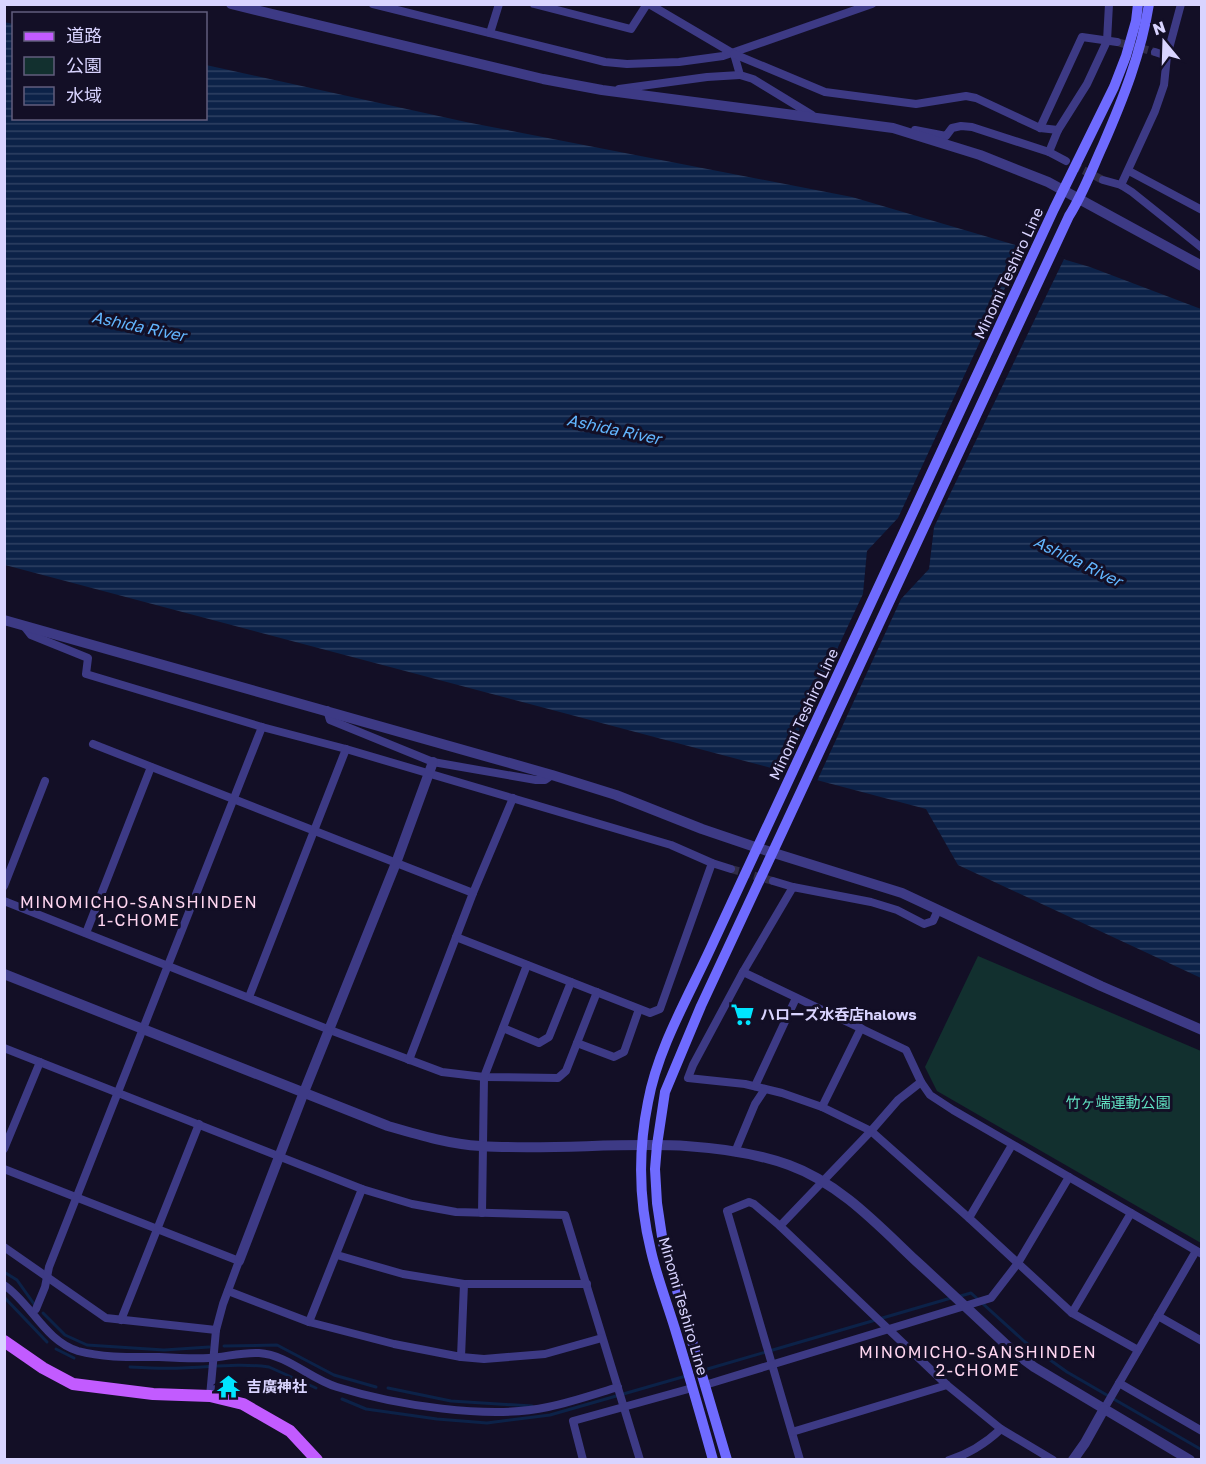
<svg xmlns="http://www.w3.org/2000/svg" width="1206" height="1464" viewBox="0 0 1206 1464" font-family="'Golos Text','Noto Sans JP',sans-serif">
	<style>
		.green { fill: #12302f }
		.water { fill: url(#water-rules) }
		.pier { fill: #130f26 }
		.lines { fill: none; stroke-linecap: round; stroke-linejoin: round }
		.stream { stroke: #0c2248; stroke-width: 3 }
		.minor-tunnel { stroke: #312d47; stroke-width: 8; stroke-dasharray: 8 4; stroke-linecap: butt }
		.minor { stroke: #3d3a85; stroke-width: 8 }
		.tertiary { stroke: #3d3a85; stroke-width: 10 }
		.secondary { stroke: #6f6bff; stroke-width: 10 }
		.primary { stroke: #c25bff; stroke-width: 12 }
		.labels { text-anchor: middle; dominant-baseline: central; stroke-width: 6; stroke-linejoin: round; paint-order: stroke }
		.street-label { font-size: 15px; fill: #d9d4ff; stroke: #130f26 }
		.poi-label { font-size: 15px; font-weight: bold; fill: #d9d4ff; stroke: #130f26; text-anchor: start }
		.park-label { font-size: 15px; fill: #5fe0c0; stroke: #130f26 }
		.water-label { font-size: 16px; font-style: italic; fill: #62b6ff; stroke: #130f26 }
		.neighbourhood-label { font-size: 16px; letter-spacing: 1.5px; fill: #ffd6f0; stroke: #130f26 }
	</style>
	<defs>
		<pattern id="water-rules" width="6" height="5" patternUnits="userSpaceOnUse" patternTransform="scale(1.5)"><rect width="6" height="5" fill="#0c2248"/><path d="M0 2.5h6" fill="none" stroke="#2f4163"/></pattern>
	</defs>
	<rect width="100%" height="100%" fill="#130f26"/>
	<polygon class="green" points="978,956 1201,1051 1201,1243 937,1091 925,1067"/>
	<polygon class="water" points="4,22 13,24 14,118 206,118 206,65 466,122 852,197 1090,267 1201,309 1201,978 958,865 926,809 5,565"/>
	<polygon class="pier" points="1025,245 1065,257 934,527 929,569 901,599 816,783 779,773 863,594 867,551 898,518"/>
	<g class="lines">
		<g class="stream">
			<polyline points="4,1272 17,1280 34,1304"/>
			<polyline points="4,1297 47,1342"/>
			<polyline points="957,1297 971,1293 1025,1342 1067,1372 1202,1450"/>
			<polyline points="43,1313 65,1335 87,1345 164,1350 209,1347"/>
			<polyline points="224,1346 277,1345 334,1375 376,1387"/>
			<polyline points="56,1349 74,1358"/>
			<path d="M 130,1367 C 147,1368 165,1369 182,1368 C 211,1367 240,1363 269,1367 L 316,1388"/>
			<polyline points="704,1370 951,1298"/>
			<polyline points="388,1388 451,1401 532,1406"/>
			<polyline points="342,1399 366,1409 437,1419 487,1423 550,1415 686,1376"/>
		</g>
		<g class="minor-tunnel">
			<polyline points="1117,42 1155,52"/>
			<polyline points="1073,165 1103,180"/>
			<polyline points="731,869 773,881"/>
		</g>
		<g class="minor">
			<polyline points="373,4 605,62 627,64 679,62 723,56 872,4"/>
			<polyline points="534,4 631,29 647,4"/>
			<polyline points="649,4 734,54 740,75 753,79 812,115"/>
			<polyline points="490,33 499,4"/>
			<polyline points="1155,52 1167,56"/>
			<polyline points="734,54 825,92 916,104 966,96 976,98 1040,128 1058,130"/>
			<polyline points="619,89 707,77 740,75"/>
			<polyline points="1040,128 1082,37 1117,42"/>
			<polyline points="915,130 946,136 952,128 961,126 972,127 1049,152 1066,161"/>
			<polyline points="1049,152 1058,130 1087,84 1107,41 1109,4"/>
			<polyline points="1129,171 1202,210"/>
			<polyline points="1103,180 1121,185 1132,192 1202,248"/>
			<polyline points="1121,185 1155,111 1164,85 1167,56 1181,4"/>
			<polyline points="24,626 31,635 88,658 86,674 262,727 346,749 671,845 712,863 731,869"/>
			<polyline points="327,710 330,720 433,762 536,780 545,780 552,775"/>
			<polyline points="93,744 473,893"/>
			<polyline points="773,881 793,887"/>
			<polyline points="4,886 45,781"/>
			<polyline points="4,901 330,1030 442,1072 484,1077 558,1078 566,1071 597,992"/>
			<polyline points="938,910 933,921 924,924 897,910 871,902 793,887 743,972 693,1065 688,1078 745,1084 782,1093 822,1107 871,1131 969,1218 1012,1145"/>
			<polyline points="86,933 151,767"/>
			<polyline points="456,937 650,1013 660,1009 712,863"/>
			<polyline points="743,972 906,1050 921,1082 930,1095 953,1110 1202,1254"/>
			<polyline points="249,997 346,749"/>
			<polyline points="503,1028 539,1043 549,1037 571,982"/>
			<polyline points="577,1043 614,1057 624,1052 639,1009"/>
			<polyline points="4,1048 362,1189 412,1204 456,1212 565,1215 640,1460"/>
			<polyline points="409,1060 473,893 513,798"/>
			<polyline points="921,1082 898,1100 871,1131 780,1226 947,1385 1001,1429 1053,1460"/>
			<polyline points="755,1086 796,998"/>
			<polyline points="822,1107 861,1028"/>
			<polyline points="4,1149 40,1062"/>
			<polyline points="735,1152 755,1104 765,1089"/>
			<polyline points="4,1169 239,1261 223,1304 216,1330 210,1396"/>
			<polyline points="482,1213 484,1077 527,965"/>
			<polyline points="969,1218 1072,1313 1138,1350"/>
			<polyline points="780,1226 754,1204 749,1202 727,1211 800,1460"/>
			<polyline points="4,1247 106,1318 216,1330"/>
			<polyline points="464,1284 587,1284"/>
			<path d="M 4,1285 C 31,1303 45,1341 78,1351 C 104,1358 132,1357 159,1357 C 176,1358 193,1359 209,1358 C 225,1357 242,1352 259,1353 C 288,1355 310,1379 337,1387 C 395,1405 489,1420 548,1407 C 572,1402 595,1394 618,1387"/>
			<polyline points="228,1291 309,1322 394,1344 461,1357 464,1284 403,1274 337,1255"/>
			<polyline points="36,1309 45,1287 49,1267 262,727"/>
			<polyline points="1072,1313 1131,1213"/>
			<polyline points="1158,1316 1202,1341"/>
			<polyline points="121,1320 199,1124"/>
			<polyline points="309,1322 362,1189"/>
			<polyline points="461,1357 484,1359 545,1354 602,1338"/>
			<polyline points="1119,1383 1202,1431"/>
			<polyline points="705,1385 991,1298 1018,1263 1069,1177"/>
			<polyline points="1104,1409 1196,1251"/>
			<polyline points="792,1432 947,1385"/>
			<polyline points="583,1460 573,1421 692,1388"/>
			<path d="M 949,1460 C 969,1454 986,1443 1001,1429"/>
		</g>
		<g class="tertiary">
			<polyline points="231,4 543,79 602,90 893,128 980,155 1048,182 1202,266"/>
			<polyline points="4,620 552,775 616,795 702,829 758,848 902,893 1101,986 1202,1030"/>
			<path d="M 4,974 L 388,1126 C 419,1135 449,1144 481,1146 C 584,1153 689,1130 789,1165 C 839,1183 878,1225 915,1260 C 949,1291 982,1322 1015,1353 L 1034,1367 L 1190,1460"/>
			<polyline points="239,1261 304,1092 396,863 433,762"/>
			<polyline points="1073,1460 1085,1443 1104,1409"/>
		</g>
		<g class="secondary">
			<path d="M 713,1460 C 701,1416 688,1372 675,1329 C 667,1303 657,1277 651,1251 C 639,1202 638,1151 648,1102 C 658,1047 690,994 713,943 L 1054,209 L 1114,87 L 1126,56 L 1136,21 L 1138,4"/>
			<path d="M 727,1460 L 663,1243 L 657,1203 L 655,1169 L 657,1145 L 665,1092 L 701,1006 L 1069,216 C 1083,194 1092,169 1103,145 C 1123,99 1141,54 1149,4"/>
		</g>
		<polyline class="primary" points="4,1341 43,1368 73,1384 153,1394 210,1396 243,1404 290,1431 317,1460"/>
	</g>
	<defs>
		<symbol id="supermarket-bare" viewBox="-9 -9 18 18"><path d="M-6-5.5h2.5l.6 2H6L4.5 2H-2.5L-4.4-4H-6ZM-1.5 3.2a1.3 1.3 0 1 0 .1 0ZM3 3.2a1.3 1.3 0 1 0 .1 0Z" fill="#00e5ff" stroke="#130f26" stroke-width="2.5" paint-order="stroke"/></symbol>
		<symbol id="temple-bare" viewBox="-9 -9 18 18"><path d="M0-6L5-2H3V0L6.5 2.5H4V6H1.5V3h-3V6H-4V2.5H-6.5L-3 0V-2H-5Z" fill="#00e5ff" stroke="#130f26" stroke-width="2.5" paint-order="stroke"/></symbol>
	</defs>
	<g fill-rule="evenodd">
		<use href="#supermarket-bare" x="726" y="998" width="33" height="33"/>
		<use href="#temple-bare" x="212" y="1370" width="33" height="33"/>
	</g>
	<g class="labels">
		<g class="street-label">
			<text transform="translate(1008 273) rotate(-65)">Minomi Teshiro Line</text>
			<text transform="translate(803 714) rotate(-65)">Minomi Teshiro Line</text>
			<text transform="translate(684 1306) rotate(74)">Minomi Teshiro Line</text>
		</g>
		<g class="poi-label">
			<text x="760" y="1014">ハローズ水呑店halows</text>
			<text x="247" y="1386">吉廣神社</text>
		</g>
		<g class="park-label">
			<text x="1118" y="1102">竹ヶ端運動公園</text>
		</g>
		<g class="water-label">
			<text transform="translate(139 326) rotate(12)">Ashida River</text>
			<text transform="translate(614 429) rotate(12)">Ashida River</text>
			<text transform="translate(1078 561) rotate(26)">Ashida River</text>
		</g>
		<g class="neighbourhood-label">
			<text x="139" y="902">MINOMICHO-SANSHINDEN<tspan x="139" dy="18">1-CHOME</tspan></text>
			<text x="978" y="1352">MINOMICHO-SANSHINDEN<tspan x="978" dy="18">2-CHOME</tspan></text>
		</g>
	</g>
	<rect width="1206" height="1464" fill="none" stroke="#d9d4ff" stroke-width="12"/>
	<rect x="12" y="12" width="195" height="108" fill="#130f26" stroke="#625e7d" stroke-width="1.5"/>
	<rect x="24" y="32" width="30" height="9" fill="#c25bff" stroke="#625e7d" stroke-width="1.5"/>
	<text x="66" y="42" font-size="18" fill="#d9d4ff">道路</text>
	<rect x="24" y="57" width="30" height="18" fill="#12302f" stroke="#625e7d" stroke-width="1.5"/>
	<text x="66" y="72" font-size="18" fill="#d9d4ff">公園</text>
	<rect x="24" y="87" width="30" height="18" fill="url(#water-rules)" stroke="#625e7d" stroke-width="1.5"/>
	<text x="66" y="102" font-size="18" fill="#d9d4ff">水域</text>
	<g transform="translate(1164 42) rotate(341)" stroke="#130f26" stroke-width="4.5" paint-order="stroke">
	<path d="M0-4.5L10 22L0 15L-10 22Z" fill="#d9d4ff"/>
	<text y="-9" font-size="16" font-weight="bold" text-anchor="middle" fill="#d9d4ff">N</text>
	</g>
</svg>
